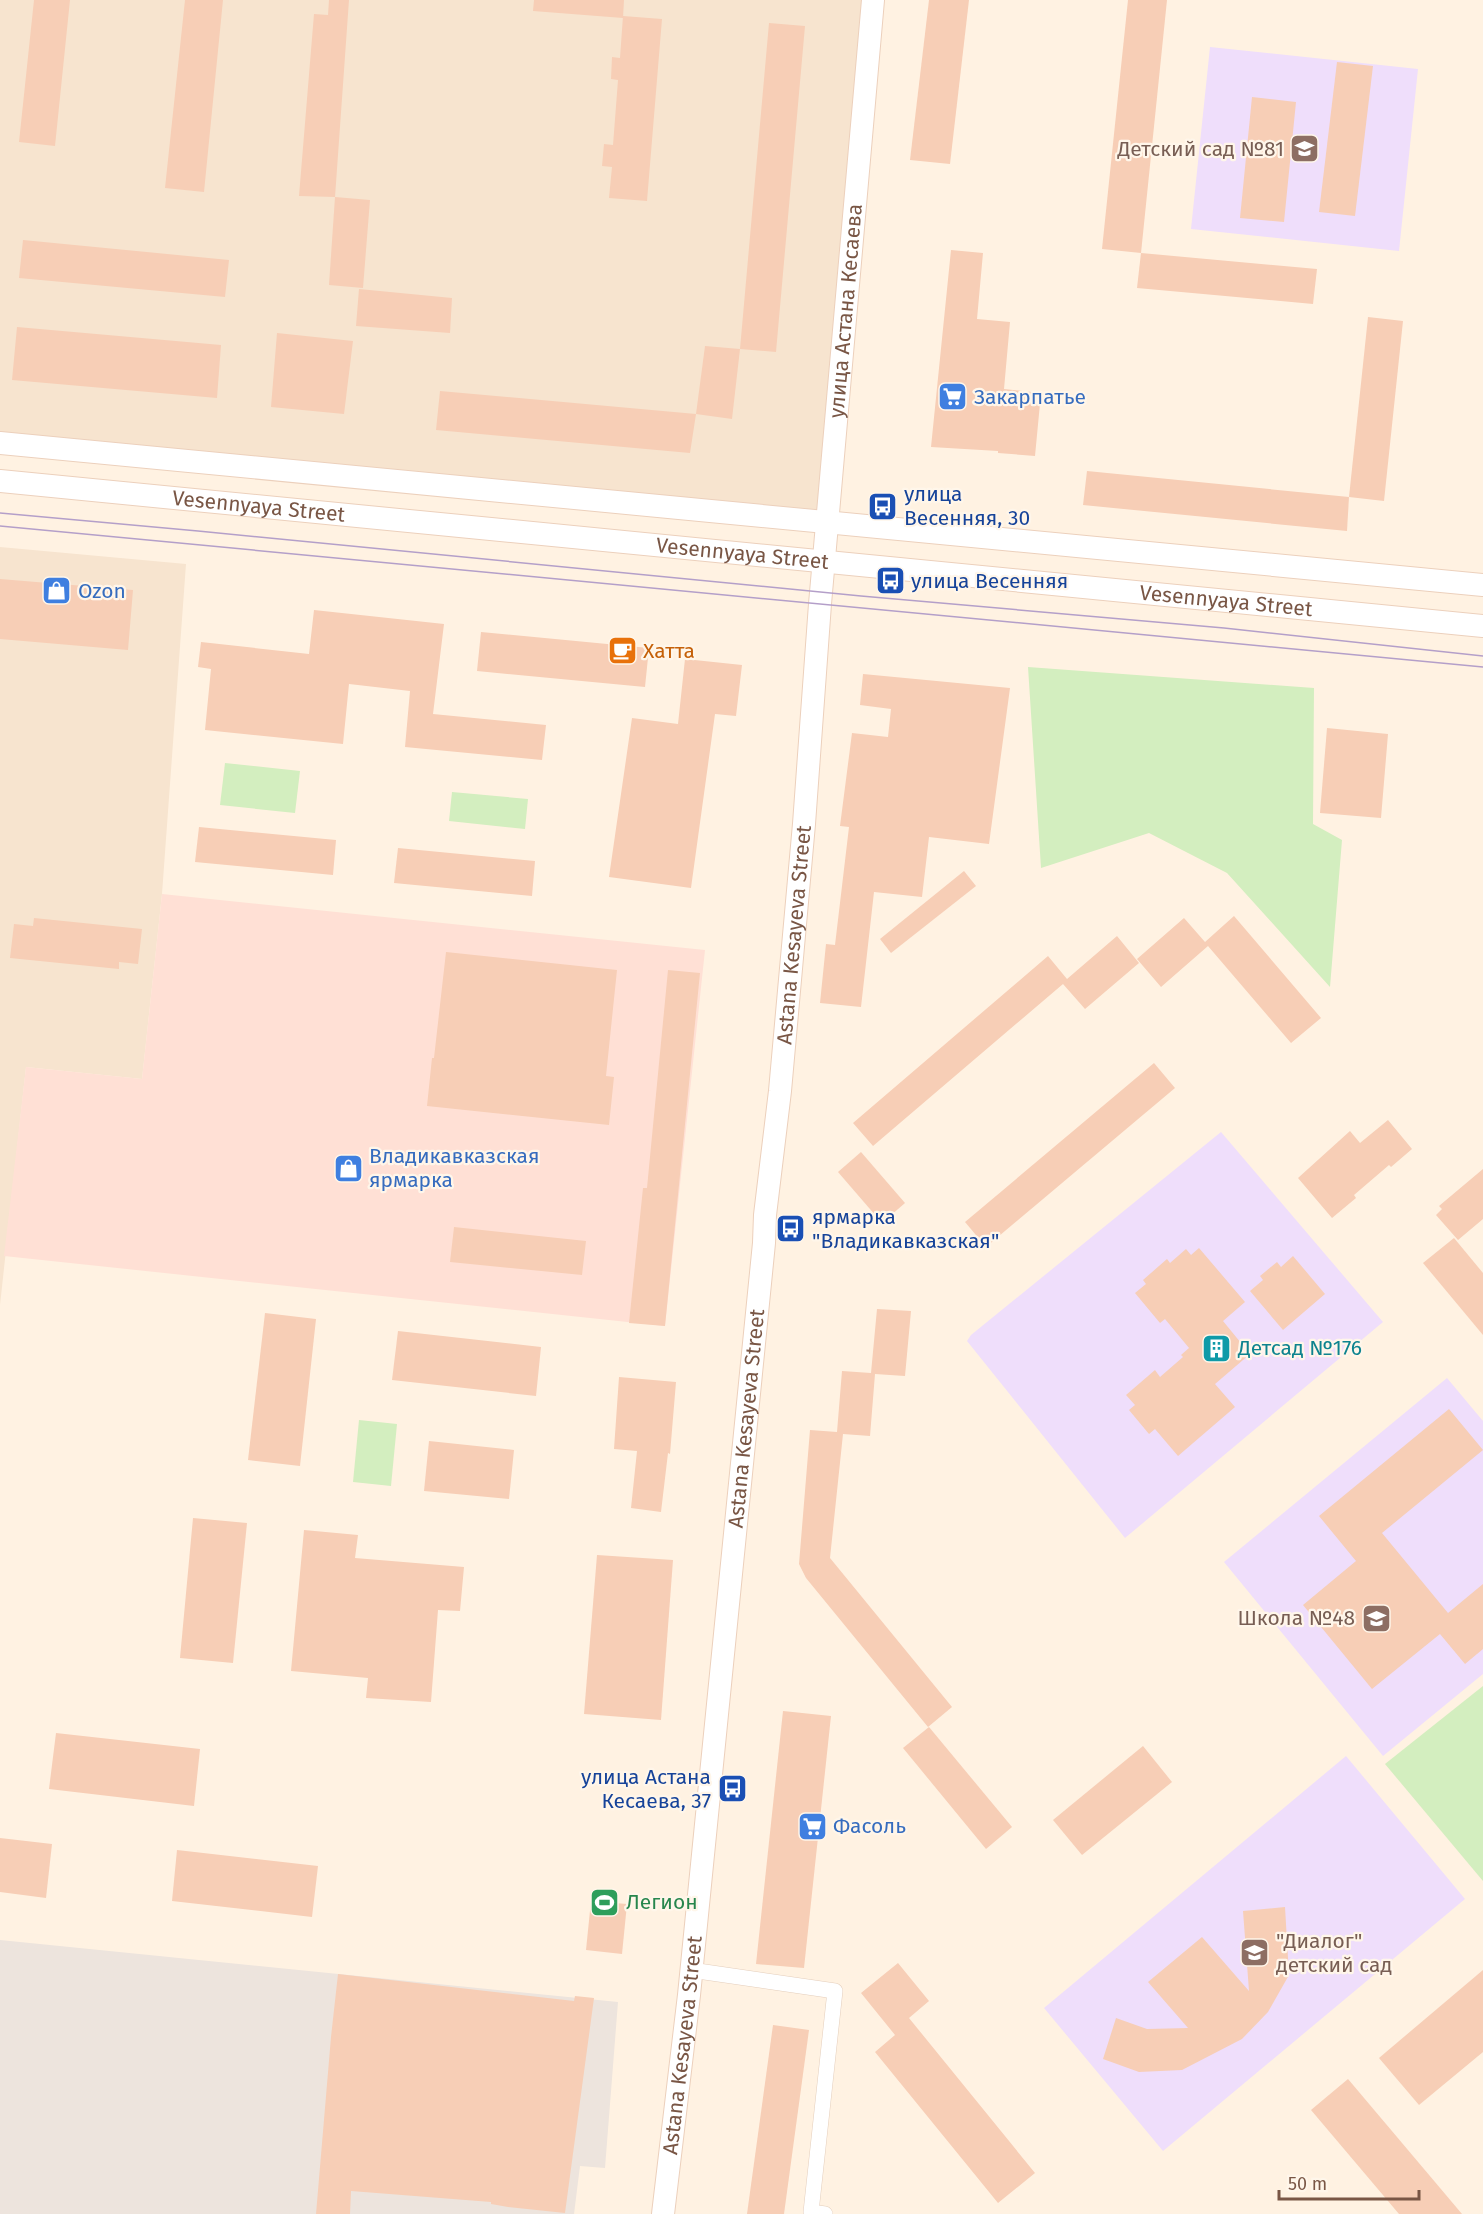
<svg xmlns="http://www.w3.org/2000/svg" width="1483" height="2214" viewBox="0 0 1483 2214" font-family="'Fira Sans',sans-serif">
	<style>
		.residential { fill: #f7e4cf }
		.commercial { fill: #ffe0d5 }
		.industrial { fill: #ede4dd }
		.education { fill: #efdefb }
		.green { fill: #d3eebf }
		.building { fill: #f7ceb6 }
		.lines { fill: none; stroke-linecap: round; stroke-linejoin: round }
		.street-casing { stroke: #e4cebc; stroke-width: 16 }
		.secondary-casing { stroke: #ecd0bc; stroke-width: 24 }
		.street { stroke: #fff; stroke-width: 15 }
		.secondary { stroke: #fff; stroke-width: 22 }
		.tram { stroke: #b49fc9; stroke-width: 1.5 }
		.labels { text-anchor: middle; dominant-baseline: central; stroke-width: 4.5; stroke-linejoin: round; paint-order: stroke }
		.education-label { font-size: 21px; fill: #785e54; stroke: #fff6ea; text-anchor: end }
		.street-label { font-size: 21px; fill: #795645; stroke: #fff6ea }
		.shop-label { font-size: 21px; fill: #366cbe; stroke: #fff6ea; text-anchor: start }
		.transit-label { font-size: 21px; fill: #164399; stroke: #fff6ea; text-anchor: start }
		.food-label { font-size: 21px; fill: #c56008; stroke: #fff6ea; text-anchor: start }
		.culture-label { font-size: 21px; fill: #0d838f; stroke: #fff6ea; text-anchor: start }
		.leisure-label { font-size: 21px; fill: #27864d; stroke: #fff6ea; text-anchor: start }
	</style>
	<rect width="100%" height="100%" fill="#fff2e2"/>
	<g class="residential">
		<polygon points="0,0 873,0 827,522 0,443"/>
		<polygon points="0,547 186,564 162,894 142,1079 26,1067 0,1305"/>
	</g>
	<polygon class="commercial" points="162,894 705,950 665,1326 4,1256 26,1067 142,1079"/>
	<polygon class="industrial" points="0,1940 618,2002 605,2168 580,2166 574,2214 0,2214"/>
	<g class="education">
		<polygon points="1210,47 1418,69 1399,251 1191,229"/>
		<polygon points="1221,1132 1383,1322 1125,1538 967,1341 971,1335"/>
		<polygon points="1447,1378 1483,1421 1483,1674 1383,1756 1224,1562"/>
		<polygon points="1346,1756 1465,1899 1163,2151 1044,2008"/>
	</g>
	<g class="green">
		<polygon points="1028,667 1314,688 1313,824 1342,840 1330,987 1227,873 1149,833 1041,868"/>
		<polygon points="225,763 300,771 295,813 220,805"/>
		<polygon points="452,792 528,799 525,829 449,821"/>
		<polygon points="359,1420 397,1424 391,1486 353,1482"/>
		<polygon points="1483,1686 1483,1881 1385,1764"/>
	</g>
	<g class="building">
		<polygon points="34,0 70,0 55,146 19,142"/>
		<polygon points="185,0 223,0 204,192 165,188"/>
		<polygon points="329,0 349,0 335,197 299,196 314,14 328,15"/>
		<polygon points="534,0 624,0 623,18 533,11"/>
		<polygon points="929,0 969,0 950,164 910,160"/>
		<polygon points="1128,0 1167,0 1141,253 1102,249"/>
		<polygon points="623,16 662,19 647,201 609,198 612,167 602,166 604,144 613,145 618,80 611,79 612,57 620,58"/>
		<polygon points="769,23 805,26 776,352 740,349"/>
		<polygon points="1337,62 1373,66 1355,216 1319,212"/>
		<polygon points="1252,97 1296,102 1284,222 1240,218"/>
		<polygon points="335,197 370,200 363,288 329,285"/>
		<polygon points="23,240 229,260 225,297 19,278"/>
		<polygon points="951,250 983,253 977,319 1010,322 1004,389 1041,393 1035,456 998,453 998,451 931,447"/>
		<polygon points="1141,253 1317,269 1313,304 1137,288"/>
		<polygon points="359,289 452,298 450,333 356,326"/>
		<polygon points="1368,317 1403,321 1384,501 1349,497"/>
		<polygon points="17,327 221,345 217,398 12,380"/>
		<polygon points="277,333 353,341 344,414 271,407"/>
		<polygon points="705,346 740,349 732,419 696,414"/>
		<polygon points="440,391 696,414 690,453 436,430"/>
		<polygon points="1087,471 1349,497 1347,531 1083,505"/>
		<polygon points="0,579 133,590 128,650 0,639"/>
		<polygon points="314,610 444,624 433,714 546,725 542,760 405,747 410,691 349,684 343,744 205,730 211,669 198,667 201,642 309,654"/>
		<polygon points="481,632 649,648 645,687 477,671"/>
		<polygon points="685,659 742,665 736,716 715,714 691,888 609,877 632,718 678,724"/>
		<polygon points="863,674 1010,688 989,844 929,837 922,897 874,892 861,1007 820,1003 826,944 835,945 849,827 840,826 852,733 888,737 891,709 860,705"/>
		<polygon points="1327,728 1388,734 1381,818 1320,813"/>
		<polygon points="199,827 336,840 333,875 195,862"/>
		<polygon points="398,848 535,861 532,896 394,883"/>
		<polygon points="964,871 976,886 891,953 880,939"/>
		<polygon points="1234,916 1321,1018 1291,1043 1208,946 1161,987 1137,959 1184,918 1205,942"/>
		<polygon points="34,918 142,929 138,964 119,962 119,969 10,958 14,924 33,926"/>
		<polygon points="1117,936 1139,963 1085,1009 1063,984 873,1146 853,1123 1048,956 1067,979"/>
		<polygon points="446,952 617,970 606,1076 614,1077 609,1125 427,1106 432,1058 434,1058"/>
		<polygon points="668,970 700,973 665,1326 629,1323 643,1188 647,1188"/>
		<polygon points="1154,1063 1175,1088 986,1247 965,1222"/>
		<polygon points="1388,1120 1412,1149 1391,1167 1389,1165 1354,1195 1356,1198 1332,1218 1298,1178 1350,1131 1360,1143"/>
		<polygon points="861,1152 905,1203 882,1223 838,1172"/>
		<polygon points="1483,1169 1483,1219 1458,1240 1436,1215 1442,1209 1439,1206"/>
		<polygon points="454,1227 586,1241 582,1275 450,1262"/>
		<polygon points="1454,1238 1483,1273 1483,1335 1423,1263"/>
		<polygon points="1199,1248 1245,1302 1223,1321 1250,1354 1215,1384 1235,1407 1178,1456 1155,1429 1149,1434 1129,1410 1135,1405 1126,1395 1155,1370 1160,1377 1183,1357 1181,1355 1189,1348 1165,1319 1160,1323 1135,1293 1146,1284 1143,1280 1167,1259 1170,1263 1186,1249 1191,1255"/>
		<polygon points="1293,1256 1325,1294 1283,1330 1250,1291 1263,1280 1260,1276 1277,1262 1281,1267"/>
		<polygon points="877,1309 911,1311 905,1376 875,1374 870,1436 843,1434 830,1558 952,1707 928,1727 806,1578 799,1564 810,1430 837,1432 842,1371 871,1373"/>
		<polygon points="265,1313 316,1319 300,1466 248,1460"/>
		<polygon points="398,1331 541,1347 536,1396 392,1380"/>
		<polygon points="619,1377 676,1382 670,1454 668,1453 661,1512 631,1508 637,1451 614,1449"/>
		<polygon points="1449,1409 1483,1450 1382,1533 1448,1613 1483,1584 1483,1649 1465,1664 1440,1634 1372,1689 1303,1605 1356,1561 1319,1516"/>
		<polygon points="429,1441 514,1450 509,1499 424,1491"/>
		<polygon points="193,1518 247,1523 233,1663 180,1658"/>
		<polygon points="304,1530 358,1535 355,1558 464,1567 460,1611 438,1610 431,1702 366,1698 368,1678 291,1671"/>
		<polygon points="597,1555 673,1560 661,1720 584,1714"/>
		<polygon points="783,1711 831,1716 804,1968 756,1964"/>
		<polygon points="929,1727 1012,1827 986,1849 903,1748"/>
		<polygon points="56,1733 200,1749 194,1806 49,1789"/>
		<polygon points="1143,1746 1172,1782 1082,1855 1053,1820"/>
		<polygon points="0,1838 52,1844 46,1898 0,1892"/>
		<polygon points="177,1850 318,1866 312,1917 172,1901"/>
		<polygon points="591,1901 627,1904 622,1954 586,1950"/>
		<polygon points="1285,1907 1289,1975 1268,2012 1242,2039 1182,2070 1139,2072 1103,2059 1116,2018 1147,2029 1188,2028 1148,1982 1202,1937 1249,1991 1243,1911"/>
		<polygon points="898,1963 929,2001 909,2018 1035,2173 998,2203 875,2052 895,2035 861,1993"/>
		<polygon points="1483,1970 1483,2052 1419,2105 1379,2058"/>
		<polygon points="338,1974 574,2001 575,1996 594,1998 565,2213 508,2207 491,2204 491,2202 351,2191 350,2214 316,2214 331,2037"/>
		<polygon points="773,2025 809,2030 784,2214 747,2214"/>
		<polygon points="1348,2079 1462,2214 1399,2214 1311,2110"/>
	</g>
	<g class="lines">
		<defs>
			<polyline id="street" points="691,1970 835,1991 811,2212 825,2214"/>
			<g id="secondary">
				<polyline points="0,443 1483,585"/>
				<path id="s1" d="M 0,481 L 1483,626"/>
				<path id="s2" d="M 663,2214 L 689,1995 L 764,1243 L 765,1215 L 780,1091 L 804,824 L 820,604 L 873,0"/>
			</g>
		</defs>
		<use href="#street" class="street-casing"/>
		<use href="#secondary" class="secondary-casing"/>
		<use href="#street" class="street"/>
		<use href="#secondary" class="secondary"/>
		<g class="tram">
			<polyline points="0,513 198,531 861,596 1224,628 1483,656"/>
			<polyline points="0,526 1483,667"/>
		</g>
	</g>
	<defs>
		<symbol id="school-square" viewBox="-11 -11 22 22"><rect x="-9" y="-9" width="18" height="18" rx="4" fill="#8d6e63" stroke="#fff6ea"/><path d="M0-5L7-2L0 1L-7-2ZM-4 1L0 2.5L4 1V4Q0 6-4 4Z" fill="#fff"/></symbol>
		<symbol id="supermarket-square" viewBox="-11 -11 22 22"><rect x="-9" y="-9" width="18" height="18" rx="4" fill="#3f7fe0" stroke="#fff6ea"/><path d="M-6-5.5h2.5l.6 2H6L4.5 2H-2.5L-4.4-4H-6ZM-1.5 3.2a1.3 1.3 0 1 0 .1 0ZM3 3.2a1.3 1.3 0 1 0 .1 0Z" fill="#fff"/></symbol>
		<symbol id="bus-square" viewBox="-11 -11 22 22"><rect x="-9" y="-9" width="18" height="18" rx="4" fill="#1a4fb4" stroke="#fff6ea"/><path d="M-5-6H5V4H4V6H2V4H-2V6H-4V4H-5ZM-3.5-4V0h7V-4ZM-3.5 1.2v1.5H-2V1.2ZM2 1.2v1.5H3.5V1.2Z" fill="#fff"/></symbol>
		<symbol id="shop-square" viewBox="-11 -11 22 22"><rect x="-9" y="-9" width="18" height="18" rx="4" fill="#3f7fe0" stroke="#fff6ea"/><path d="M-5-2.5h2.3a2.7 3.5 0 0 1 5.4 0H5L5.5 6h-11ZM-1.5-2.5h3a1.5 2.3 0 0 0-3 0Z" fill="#fff"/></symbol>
		<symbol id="cafe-square" viewBox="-11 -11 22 22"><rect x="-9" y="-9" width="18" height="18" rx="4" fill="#e8710a" stroke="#fff6ea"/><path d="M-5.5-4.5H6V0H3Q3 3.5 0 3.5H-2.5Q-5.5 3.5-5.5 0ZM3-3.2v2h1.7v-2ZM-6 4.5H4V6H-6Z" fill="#fff"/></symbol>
		<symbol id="building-square" viewBox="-11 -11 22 22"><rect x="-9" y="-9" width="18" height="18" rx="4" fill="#0f9aa8" stroke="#fff6ea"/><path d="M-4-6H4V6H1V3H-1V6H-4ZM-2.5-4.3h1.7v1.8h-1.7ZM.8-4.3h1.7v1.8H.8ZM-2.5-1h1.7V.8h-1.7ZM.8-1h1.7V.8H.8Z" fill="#fff"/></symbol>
		<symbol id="stadium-square" viewBox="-11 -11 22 22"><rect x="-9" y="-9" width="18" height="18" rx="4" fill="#2e9e5b" stroke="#fff6ea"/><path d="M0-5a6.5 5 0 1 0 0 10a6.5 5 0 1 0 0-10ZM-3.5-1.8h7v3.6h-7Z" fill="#fff"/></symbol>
	</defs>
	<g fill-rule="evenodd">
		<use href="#school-square" x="1288" y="132" width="33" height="33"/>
		<use href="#supermarket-square" x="936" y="380" width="33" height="33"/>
		<use href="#bus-square" x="866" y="490" width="33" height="33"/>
		<use href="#bus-square" x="874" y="564" width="33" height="33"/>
		<use href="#shop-square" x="40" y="574" width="33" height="33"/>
		<use href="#cafe-square" x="606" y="634" width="33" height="33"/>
		<use href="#shop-square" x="332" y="1152" width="33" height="33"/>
		<use href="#bus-square" x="774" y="1212" width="33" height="33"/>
		<use href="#building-square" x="1200" y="1332" width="33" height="33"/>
		<use href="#school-square" x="1360" y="1602" width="33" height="33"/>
		<use href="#bus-square" x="716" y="1772" width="33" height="33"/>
		<use href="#supermarket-square" x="796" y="1810" width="33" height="33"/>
		<use href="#stadium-square" x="588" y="1886" width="33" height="33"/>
		<use href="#school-square" x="1238" y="1936" width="33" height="33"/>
	</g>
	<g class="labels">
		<g class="education-label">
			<text x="1284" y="149">Детский сад №81</text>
			<text x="1355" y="1618">Школа №48</text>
			<text x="1276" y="1941" text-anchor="start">"Диалог"<tspan x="1276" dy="24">детский сад</tspan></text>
		</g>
		<g class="street-label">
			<text stroke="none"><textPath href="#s2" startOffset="1912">улица Астана Кесаева</textPath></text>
			<text stroke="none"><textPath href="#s1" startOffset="260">Vesennyaya Street</textPath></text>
			<text stroke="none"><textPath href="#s1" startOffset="746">Vesennyaya Street</textPath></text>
			<text stroke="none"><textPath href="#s1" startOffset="1232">Vesennyaya Street</textPath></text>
			<text stroke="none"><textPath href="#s2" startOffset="1286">Astana Kesayeva Street</textPath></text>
			<text stroke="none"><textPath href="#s2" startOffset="800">Astana Kesayeva Street</textPath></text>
			<text stroke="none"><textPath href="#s2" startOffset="170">Astana Kesayeva Street</textPath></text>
		</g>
		<g class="shop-label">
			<text x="974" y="397">Закарпатье</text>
			<text x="78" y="591">Ozon</text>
			<text x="369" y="1156">Владикавказская<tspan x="369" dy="24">ярмарка</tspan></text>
			<text x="833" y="1826">Фасоль</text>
		</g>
		<g class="transit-label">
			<text x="904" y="494">улица<tspan x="904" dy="24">Весенняя, 30</tspan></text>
			<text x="911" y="581">улица Весенняя</text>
			<text x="812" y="1217">ярмарка<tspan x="812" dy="24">"Владикавказская"</tspan></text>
			<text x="711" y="1777" text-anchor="end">улица Астана<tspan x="711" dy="24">Кесаева, 37</tspan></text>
		</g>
		<g class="food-label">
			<text x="643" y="651">Хатта</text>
		</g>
		<g class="culture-label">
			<text x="1238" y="1348">Детсад №176</text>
		</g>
		<g class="leisure-label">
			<text x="626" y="1902">Легион</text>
		</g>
	</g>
	<path d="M1279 2190v9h140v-9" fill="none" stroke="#795645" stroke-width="3"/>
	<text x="1288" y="2190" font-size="18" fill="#795645" stroke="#fff6ea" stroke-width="4.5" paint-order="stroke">50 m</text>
</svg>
